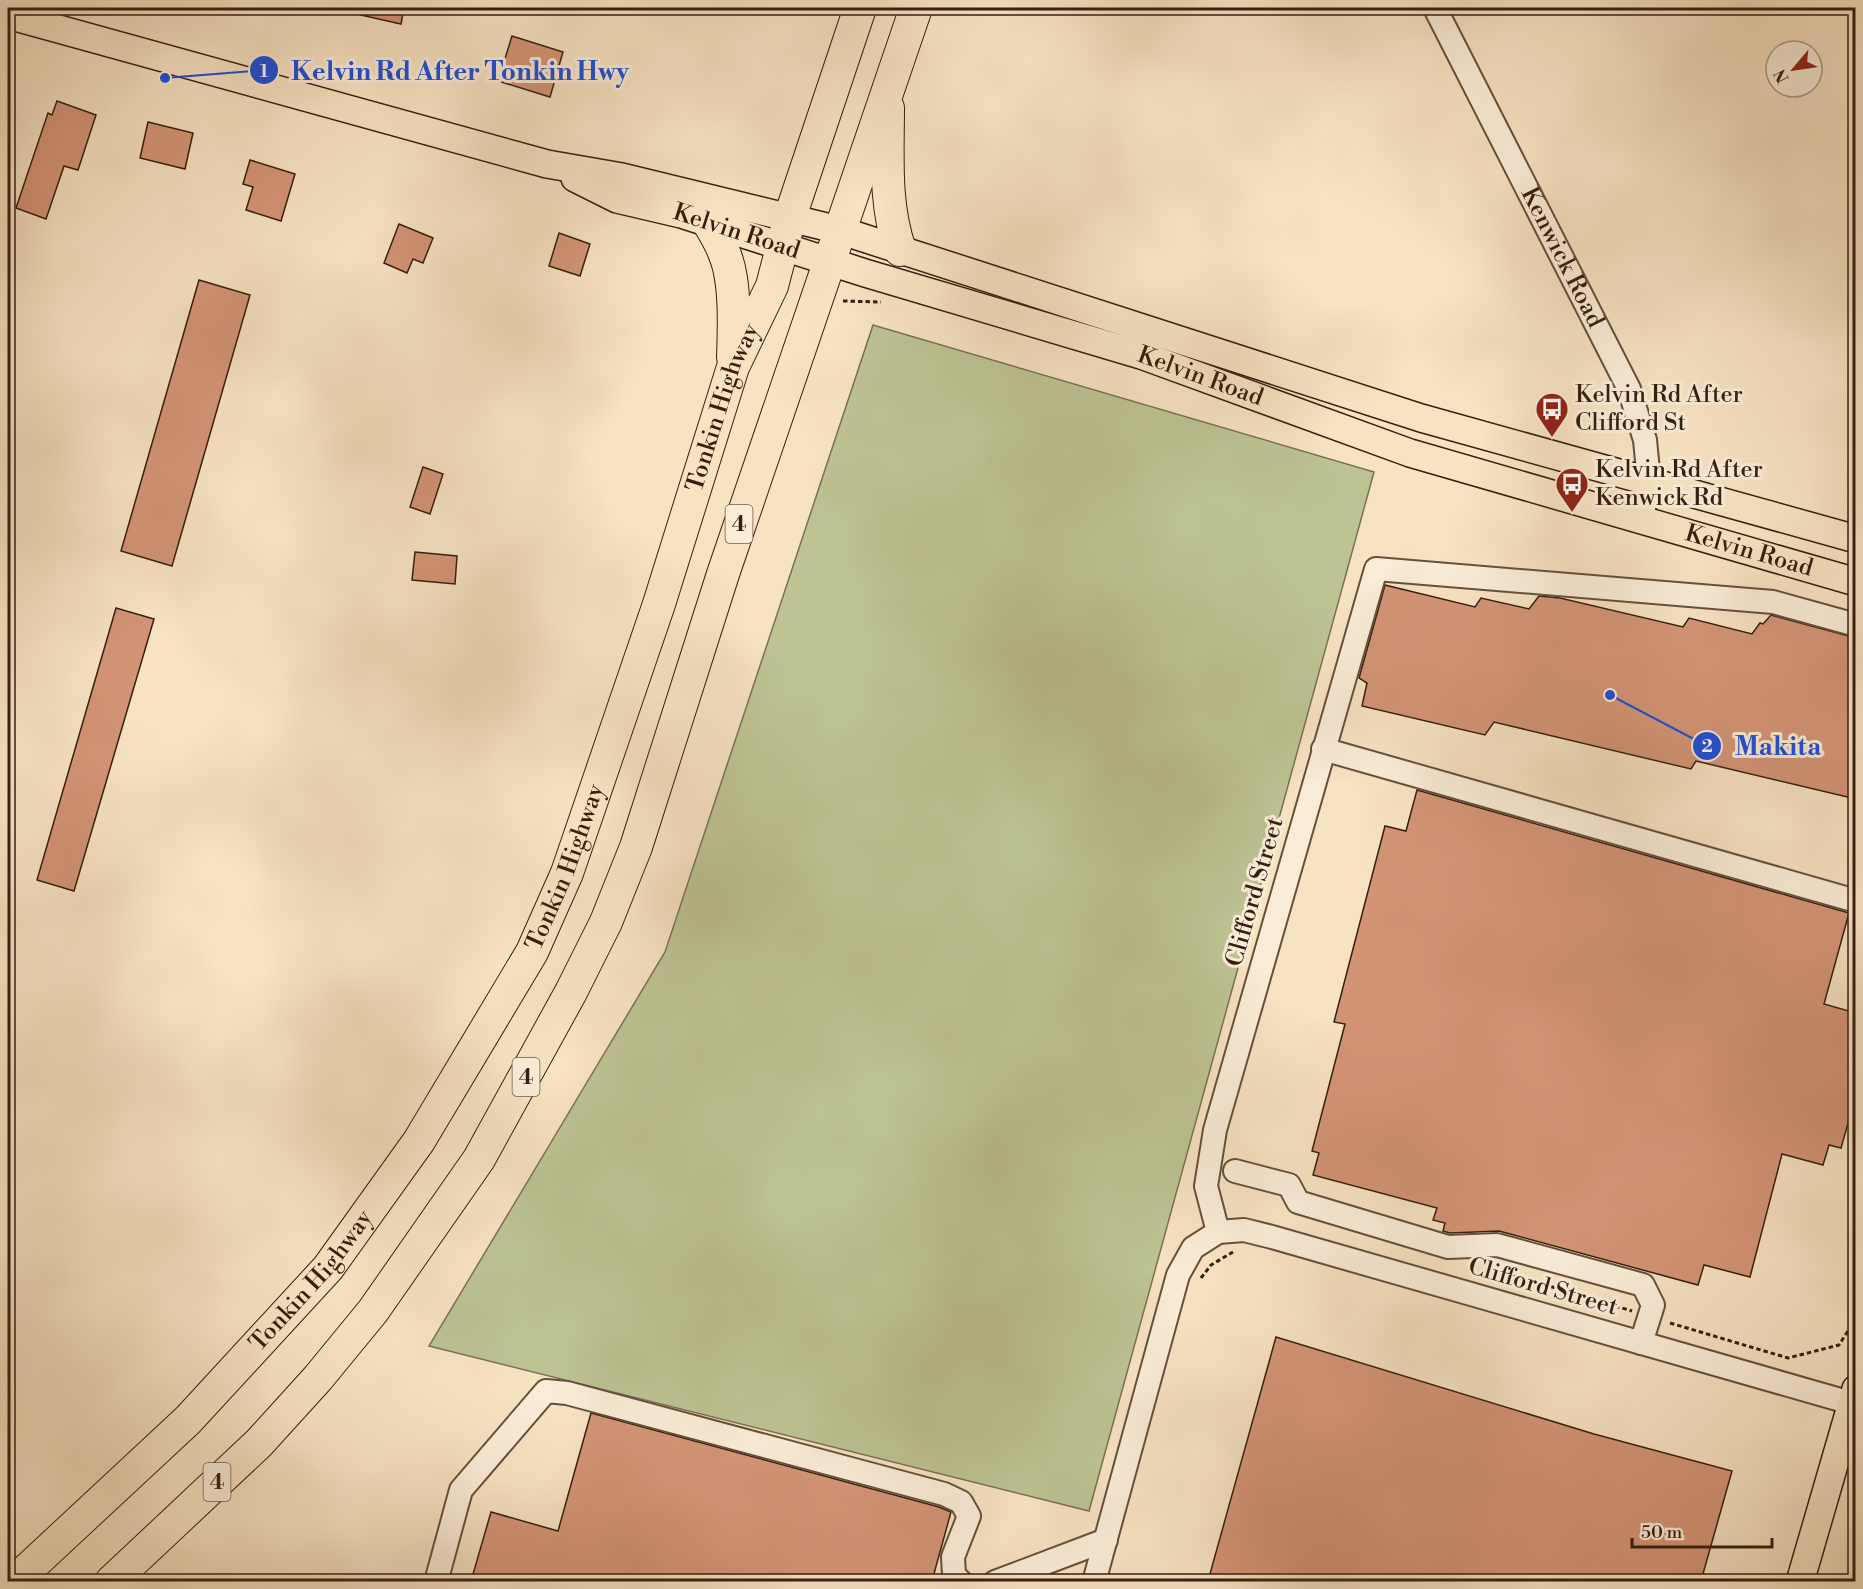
<svg xmlns="http://www.w3.org/2000/svg" width="1863" height="1589" viewBox="0 0 1863 1589" font-family="'Libre Bodoni',serif">
	<style>
		.green { fill: #bdc393; stroke: #7a7152; stroke-width: 1.5 }
		.building { fill: #d39476; stroke: #361f10; stroke-width: 1.5 }
		.lines { fill: none; stroke-linecap: round; stroke-linejoin: round }
		.minor-casing { stroke: #66503c; stroke-width: 26 }
		.major-casing { stroke: #361f10; stroke-width: 30 }
		.highway-casing { stroke: #361f10; stroke-width: 34 }
		.path { stroke: #361f10; stroke-width: 3; stroke-dasharray: 4.5 3; stroke-linecap: butt }
		.minor { stroke: #faecd7; stroke-width: 22 }
		.major { stroke: #f7e2c2; stroke-width: 27 }
		.highway { stroke: #f7e2c2; stroke-width: 32 }
		.labels { text-anchor: middle; dominant-baseline: central; stroke-width: 6; stroke-linejoin: round; paint-order: stroke }
		.shield { fill: #faecd7; stroke: #715c4c; stroke-width: 1.5 }
		.shield-label { font-size: 22px; font-weight: bold; fill: #361f10 }
		.street-label { font-size: 24px; fill: #361f10; stroke: #faecd7 }
		.poi-label { font-size: 24px; fill: #361f10; stroke: #faecd7; text-anchor: start }
		.leader { fill: none; stroke: #1d4ed8; stroke-width: 2 }
		.callout-dot { fill: #1d4ed8; stroke: #faecd7; stroke-width: 2 }
		.mark-label { font-size: 18px; text-anchor: middle; font-weight: bold; fill: #fff }
		.callout-label { font-size: 26px; text-anchor: middle; font-weight: bold; fill: #1d4ed8; stroke: #faecd7; stroke-width: 6; stroke-linejoin: round; paint-order: stroke }
	</style>
	<rect width="100%" height="100%" fill="#f7e2c2"/>
	<filter id="stains"><feTurbulence type="fractalNoise" baseFrequency=".00333" numOctaves="4"/><feColorMatrix values="0 0 0 0 .2 0 0 0 0 .09 0 0 0 0 .02 0 0 0 .5 -.17"/></filter>
	<radialGradient id="worn" r=".72"><stop offset=".6" stop-color="#630" stop-opacity="0"/><stop offset="1" stop-color="#630" stop-opacity=".3"/></radialGradient>
	<polygon class="green" points="873,325 1374,472 1089,1511 429,1346 665,952"/>
	<g class="building">
		<polygon points="356,8 404,8 401,24 356,14"/>
		<polygon points="512,36 563,52 550,97 498,81"/>
		<polygon points="57,101 96,115 78,170 64,166 46,219 16,208 48,113 52,115"/>
		<polygon points="148,122 193,133 185,169 140,158"/>
		<polygon points="250,160 295,174 281,221 246,210 253,187 243,184"/>
		<polygon points="399,224 433,238 423,263 413,259 407,273 384,263"/>
		<polygon points="559,233 590,244 580,276 549,266"/>
		<polygon points="199,280 250,295 172,566 121,551"/>
		<polygon points="423,467 443,474 430,514 410,507"/>
		<polygon points="415,552 457,556 455,584 412,580"/>
		<polygon points="1385,585 1475,607 1481,598 1529,609 1539,596 1560,598 1683,627 1689,618 1752,634 1760,623 1763,624 1771,615 1856,638 1856,799 1696,761 1691,769 1494,722 1485,735 1362,706 1367,683 1359,678"/>
		<polygon points="116,608 154,619 74,891 37,880"/>
		<polygon points="1417,790 1849,913 1824,1004 1856,1013 1856,1095 1841,1148 1829,1145 1823,1165 1782,1154 1750,1277 1704,1265 1698,1285 1499,1231 1450,1233 1443,1231 1445,1223 1433,1220 1437,1208 1313,1175 1319,1153 1312,1151 1345,1024 1334,1022 1385,826 1406,831"/>
		<polygon points="1276,1337 1594,1434 1732,1471 1701,1581 1208,1581"/>
		<polygon points="591,1413 939,1507 951,1512 932,1581 471,1581 491,1512 558,1531"/>
	</g>
	<g class="lines">
		<defs>
			<g id="minor">
				<path id="s1" d="M 1435,8 L 1629,389 L 1645,440 L 1649,481 L 1642,519"/>
				<polyline points="1323,749 1856,901"/>
				<polyline points="1235,1171 1289,1185 1298,1202 1448,1247 1497,1245 1643,1285 1653,1305 1641,1343"/>
				<polyline points="1218,1232 1244,1230 1272,1237 1851,1403"/>
				<polyline points="436,1582 461,1490 546,1391 567,1393 944,1494 961,1502 969,1516 953,1557 954,1575 961,1582"/>
				<polyline points="995,1582 1106,1540"/>
				<polyline points="1094,1582 1178,1275 1193,1248 1218,1232 1206,1186 1215,1130 1376,569 1773,602 1856,625"/>
			</g>
			<g id="major">
				<polyline points="8,15 547,164 622,177 839,230 1421,418 1856,539"/>
				<path id="s2" d="M 575,178 L 617,199 L 681,214 L 865,273 L 1141,355 L 1410,453 L 1856,582"/>
				<polyline points="1800,1582 1856,1389"/>
			</g>
			<g id="highway">
				<path d="M 888,108 C 888,156 884,204 900,250"/>
				<path d="M 708,222 C 714,232 721,243 725,255 C 736,282 734,328 733,357"/>
				<path id="s3" d="M 14,1582 L 188,1420 L 328,1268 L 419,1141 L 532,952 L 567,873 L 659,604 L 733,367 L 772,286 L 790,217 L 860,8"/>
				<polyline points="111,1582 259,1443 318,1378 373,1311 479,1159 571,992 606,922 636,847 723,574 916,8"/>
			</g>
		</defs>
		<use href="#minor" class="minor-casing"/>
		<use href="#major" class="major-casing"/>
		<use href="#highway" class="highway-casing"/>
		<g class="path">
			<polyline points="843,301 881,302"/>
			<polyline points="1486,1267 1632,1311"/>
			<polyline points="1201,1278 1211,1265 1233,1252"/>
			<polyline points="1670,1323 1788,1358 1839,1345 1856,1318"/>
		</g>
		<use href="#minor" class="minor"/>
		<use href="#major" class="major"/>
		<use href="#highway" class="highway"/>
	</g>
	<defs>
		<symbol id="bus-pin" viewBox="-11 -11 22 30"><path d="M0 17L-7.5 6A9.5 9.5 0 1 1 7.5 6Z" fill="#8f2418" stroke="#faecd7"/><path d="M-5-6H5V4H4V6H2V4H-2V6H-4V4H-5ZM-3.5-4V0h7V-4ZM-3.5 1.2v1.5H-2V1.2ZM2 1.2v1.5H3.5V1.2Z" fill="#fff"/></symbol>
	</defs>
	<g fill-rule="evenodd">
		<use href="#bus-pin" x="1533" y="390" width="38" height="52"/>
		<use href="#bus-pin" x="1553" y="465" width="38" height="52"/>
	</g>
	<g class="labels">
		<g class="shield">
			<rect x="725.5" y="505" width="27" height="38" rx="4.5"/>
			<rect x="512.5" y="1058" width="27" height="38" rx="4.5"/>
			<rect x="203.5" y="1463" width="27" height="38" rx="4.5"/>
		</g>
		<g class="shield-label">
			<text x="739" y="524">4</text>
			<text x="526" y="1077">4</text>
			<text x="217" y="1482">4</text>
		</g>
		<g class="street-label">
			<text stroke="none"><textPath href="#s2" startOffset="171">Kelvin Road</textPath></text>
			<text stroke="none"><textPath href="#s1" startOffset="280">Kenwick Road</textPath></text>
			<text stroke="none"><textPath href="#s2" startOffset="657">Kelvin Road</textPath></text>
			<text stroke="none"><textPath href="#s3" startOffset="1398">Tonkin Highway</textPath></text>
			<text stroke="none"><textPath href="#s2" startOffset="1233">Kelvin Road</textPath></text>
			<text stroke="none"><textPath href="#s3" startOffset="912">Tonkin Highway</textPath></text>
			<text transform="translate(1255 892) rotate(-74)">Clifford Street</text>
			<text stroke="none"><textPath href="#s3" startOffset="424">Tonkin Highway</textPath></text>
			<text transform="translate(1543 1287) rotate(16)">Clifford Street</text>
		</g>
		<g class="poi-label">
			<text x="1575" y="395">Kelvin Rd After<tspan x="1575" dy="28">Clifford St</tspan></text>
			<text x="1595" y="470">Kelvin Rd After<tspan x="1595" dy="28">Kenwick Rd</tspan></text>
		</g>
	</g>
	<path class="leader" d="M165 78L264 70M1610 695L1707 746"/>
	<g class="callout-dot">
		<circle cx="165" cy="78" r="6"/>
		<circle cx="1610" cy="695" r="6"/>
		<circle cx="264" cy="70" r="15"/>
		<circle cx="1707" cy="746" r="15"/>
	</g>
	<g class="mark-label">
		<text x="264" y="77">1</text>
		<text x="1707" y="752">2</text>
	</g>
	<g class="callout-label">
		<text x="460" y="80">Kelvin Rd After Tonkin Hwy</text>
		<text x="1778" y="755">Makita</text>
	</g>
	<rect width="1863" height="1589" fill="none" stroke="#f7e2c2" stroke-width="30"/>
	<rect x="9" y="9" width="1845" height="1571" fill="none" stroke="#361f10" stroke-width="3"/>
	<rect x="15" y="15" width="1833" height="1559" fill="none" stroke="#361f10" stroke-width="1.5"/>
	<g transform="translate(1794 69) rotate(241)"><circle r="28" fill="#faecd7" stroke="#ac9a87" stroke-width="1.5"/>
	<path d="M0-4.5L10 22L0 15L-10 22Z" fill="#8f2418"/>
	<text y="-9" font-size="16" font-weight="bold" text-anchor="middle" fill="#361f10">N</text>
	</g>
	<path d="M1632 1538v9h140v-9" fill="none" stroke="#361f10" stroke-width="3"/>
	<text x="1641" y="1538" font-size="18" fill="#361f10" stroke="#faecd7" stroke-width="4.5" paint-order="stroke">50 m</text>
	<rect width="100%" height="100%" filter="url(#stains)"/>
	<rect width="100%" height="100%" fill="url(#worn)"/>
</svg>
